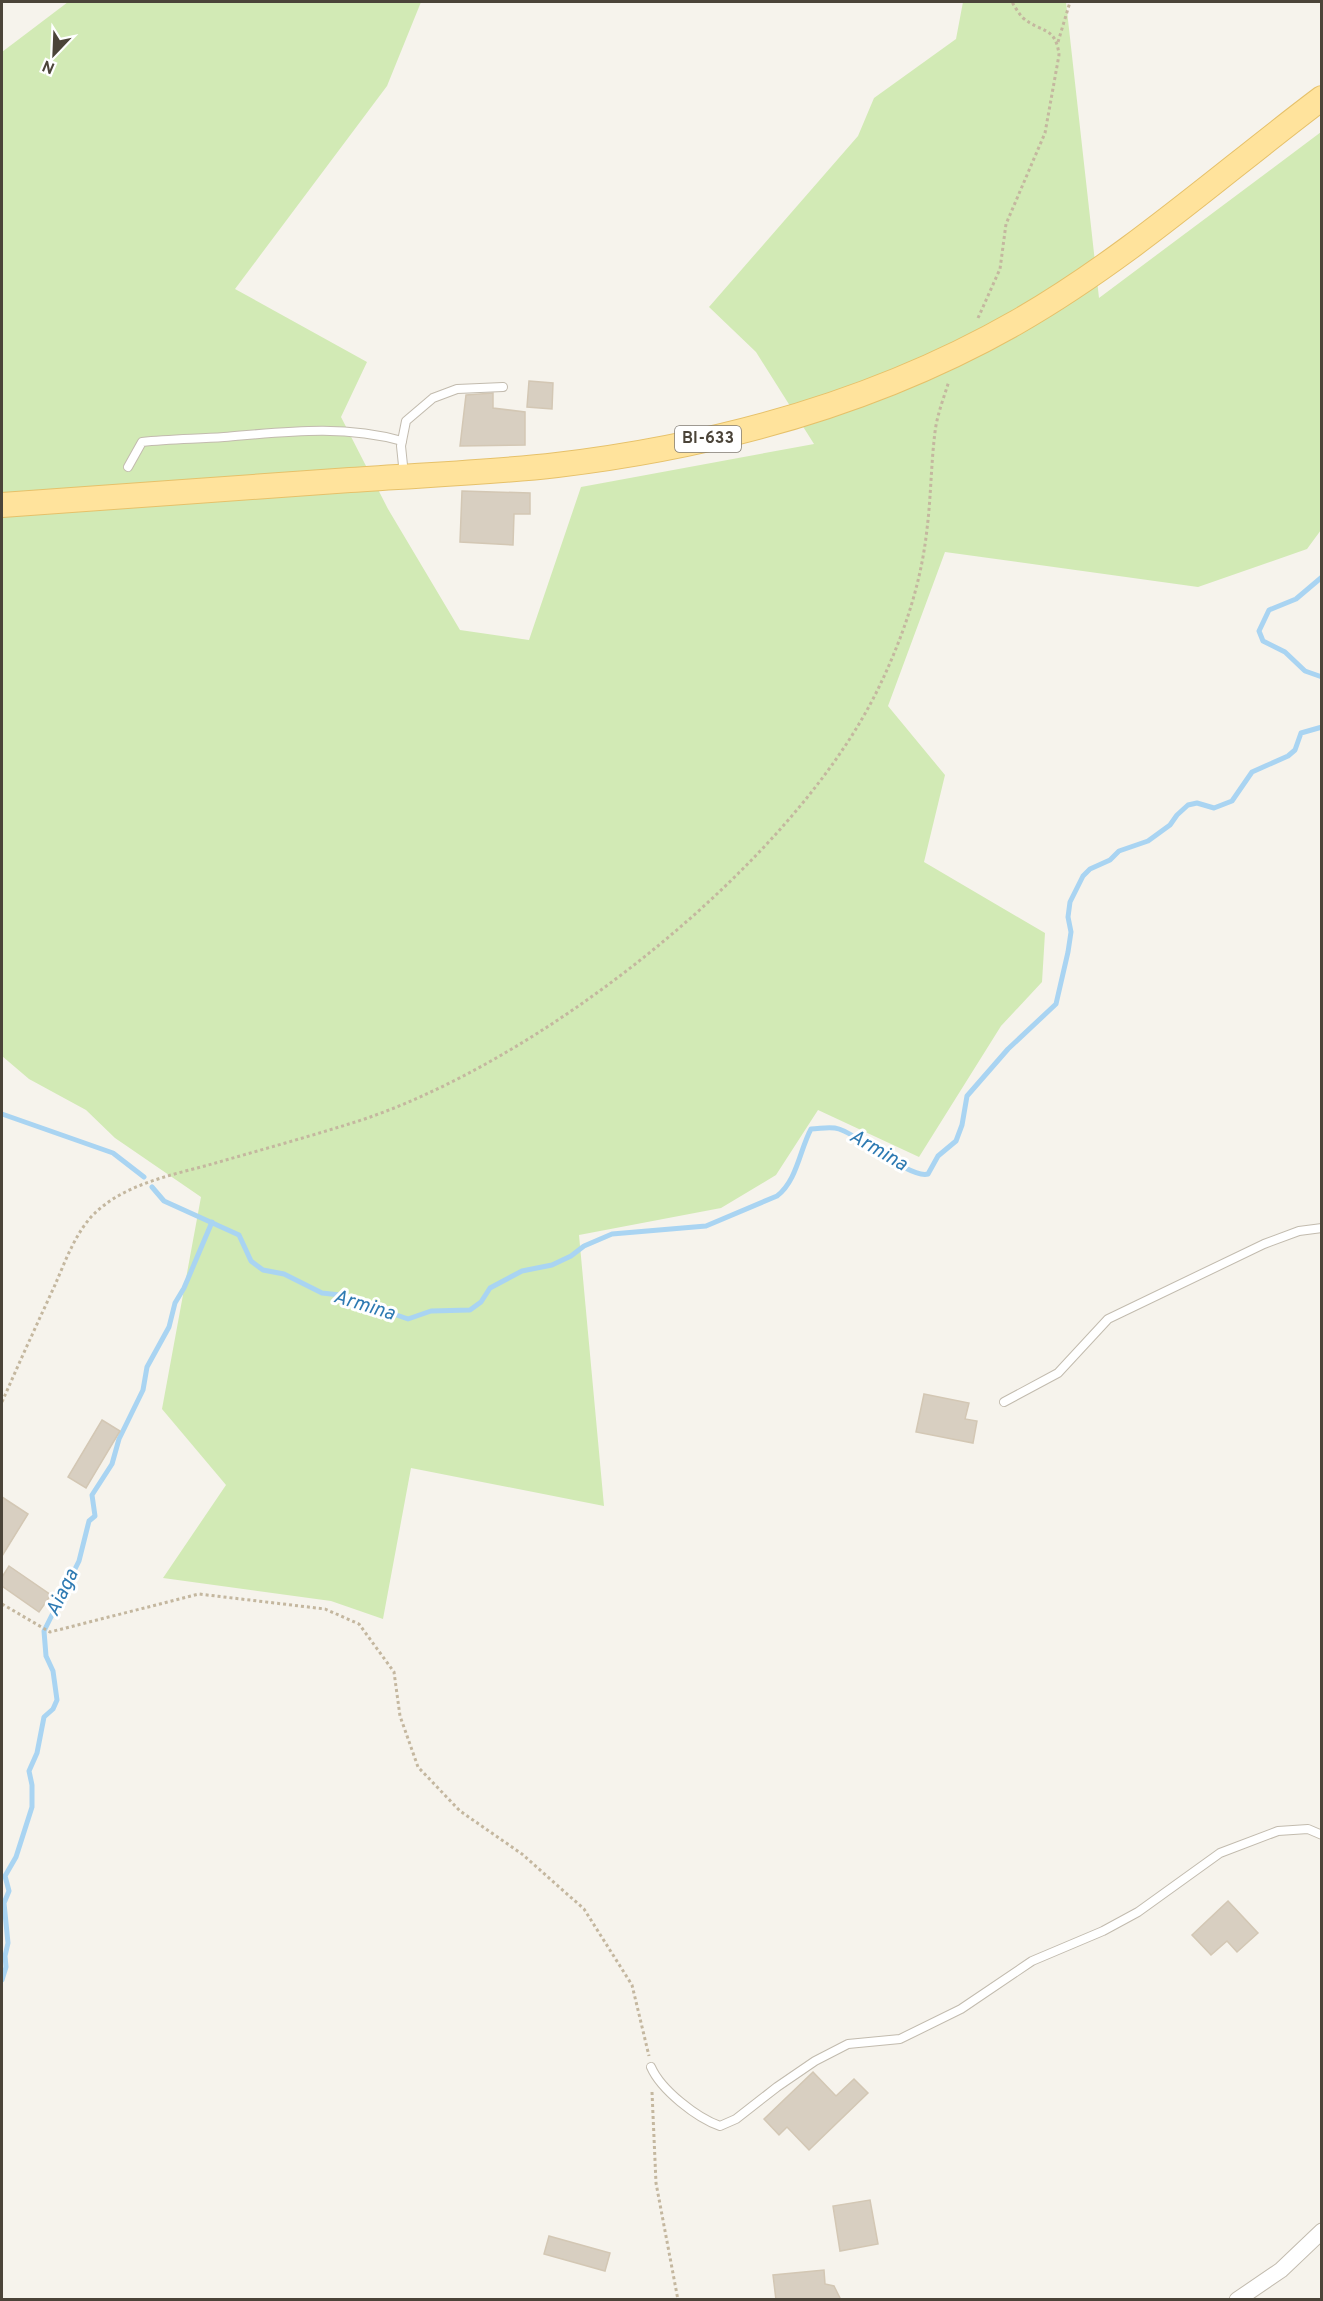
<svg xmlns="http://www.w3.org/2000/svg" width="1323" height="2301" viewBox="0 0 1323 2301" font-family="Overpass,sans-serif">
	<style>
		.green { fill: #d2eab5 }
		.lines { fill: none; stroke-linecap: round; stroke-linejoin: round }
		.stream { stroke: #a9d4f2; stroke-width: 5 }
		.building { fill: #d8cfc1; stroke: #d3c7b4; stroke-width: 1.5 }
		.lane-casing { stroke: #c2bbae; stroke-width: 10 }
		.street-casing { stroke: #c2bbae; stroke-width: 17 }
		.primary-casing { stroke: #e6c16a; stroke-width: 26 }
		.path { stroke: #c4b79f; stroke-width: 3; stroke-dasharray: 3 3; stroke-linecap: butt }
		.lane { stroke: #fff; stroke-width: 8 }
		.street { stroke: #fff; stroke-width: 15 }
		.primary { stroke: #ffe39c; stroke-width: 24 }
		.labels { text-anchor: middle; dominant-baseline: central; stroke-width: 6; stroke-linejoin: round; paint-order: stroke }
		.shield { fill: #fff; stroke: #817c74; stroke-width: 1.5 }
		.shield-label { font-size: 16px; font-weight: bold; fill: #4b4439 }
		.water-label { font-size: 20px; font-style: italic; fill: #2e7ab2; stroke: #fff }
	</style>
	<rect width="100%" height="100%" fill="#f6f3ec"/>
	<polygon class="green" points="68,2 421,2 387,86 235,289 367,362 341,417 388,509 460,630 529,640 581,487 814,444 756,352 709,307 858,136 874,98 956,39 963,2 1066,2 1099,298 1321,132 1321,530 1307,549 1198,587 945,552 888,706 945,775 924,862 1045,933 1042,982 1001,1026 919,1157 818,1110 776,1175 721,1208 579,1235 604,1506 411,1468 383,1619 331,1601 163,1578 226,1485 162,1409 201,1197 115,1138 86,1110 29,1079 2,1056 2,52"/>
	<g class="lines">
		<g class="stream">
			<polyline points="1322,577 1296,599 1269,610 1259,631 1263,641 1285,652 1305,671 1322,677"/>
			<polyline points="2,1114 113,1153 144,1177"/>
			<path d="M 152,1187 L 164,1201 L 239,1235 L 251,1261 L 263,1270 L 284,1274 L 322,1293 L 340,1295 L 408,1319 L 431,1311 L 470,1310 L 481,1302 L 490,1288 L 522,1271 L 552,1265 L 571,1256 L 584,1246 L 612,1234 L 706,1226 L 777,1196 C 797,1181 800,1149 811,1129 C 820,1129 830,1126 839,1129 C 861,1136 910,1179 928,1174 L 938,1156 L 956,1141 L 962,1125 L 967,1096 L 1008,1049 L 1056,1004 L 1068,952 L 1071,932 L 1068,917 L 1070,902 L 1083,876 L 1090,869 L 1110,860 L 1119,851 L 1148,841 L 1170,825 L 1177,815 L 1188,805 L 1197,803 L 1214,808 L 1232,801 L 1252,772 L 1288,756 L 1295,750 L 1301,733 L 1322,727"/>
			<polyline points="2,1980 6,1967 5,1956 8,1943 4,1903 9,1891 5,1876 16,1857 32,1807 32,1785 29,1771 37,1753 44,1717 53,1709 57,1700 53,1671 46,1656 44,1631 79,1561 89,1521 95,1516 92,1495 112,1464 119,1439 143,1390 147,1367 169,1327 175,1303 184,1288 212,1222"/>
		</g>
	</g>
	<g class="building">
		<polygon points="529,381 553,383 552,409 527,407"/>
		<polygon points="493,393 493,408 525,412 525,445 460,446 466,395"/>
		<polygon points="462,491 530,493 530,514 514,514 513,545 460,542"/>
		<polygon points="924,1394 969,1403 965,1419 977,1421 973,1443 916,1432"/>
		<polygon points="102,1420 120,1431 86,1488 68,1477"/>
		<polygon points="2,1497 28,1514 2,1556"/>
		<polygon points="9,1566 51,1595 39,1612 2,1586 2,1577"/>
		<polygon points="1228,1901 1258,1933 1237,1952 1227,1941 1211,1955 1192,1935"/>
		<polygon points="813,2072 836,2096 854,2079 868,2093 809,2150 787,2127 779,2135 764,2119"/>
		<polygon points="870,2200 878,2244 840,2251 833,2206"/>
		<polygon points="549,2236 610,2253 605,2271 544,2254"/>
		<polygon points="824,2270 825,2284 834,2286 841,2300 776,2300 773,2275"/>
	</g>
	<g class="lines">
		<defs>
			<g id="lane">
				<path d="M 128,467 L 142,442 C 170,439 197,439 224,437 C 284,432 343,424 402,441"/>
				<polyline points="404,475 401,446 406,421 433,398 457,389 503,387"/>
				<polyline points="1004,1402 1058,1373 1108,1319 1264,1244 1299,1231 1322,1228"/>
				<path d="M 651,2067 C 661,2090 697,2118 720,2126 L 736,2119 L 777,2087 L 815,2061 L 848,2044 L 900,2039 L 961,2009 L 1032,1961 L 1103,1931 L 1138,1912 L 1220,1853 L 1278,1831 L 1308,1829 L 1322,1835"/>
			</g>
			<polyline id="street" points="1237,2300 1281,2270 1322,2231"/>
			<path id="primary" d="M 2,505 C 118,497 234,488 350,480 C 419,475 488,473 557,465 C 716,446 877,402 1017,322 C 1127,259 1221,174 1322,98"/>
		</defs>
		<use href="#lane" class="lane-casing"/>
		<use href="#street" class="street-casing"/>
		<use href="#primary" class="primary-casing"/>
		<g class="path">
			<polyline points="1058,42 1070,2"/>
			<path d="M 978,318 L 1000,269 L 1006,224 L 1045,133 L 1059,55 C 1056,26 1041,33 1023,18 C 1019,14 1015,7 1012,2"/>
			<path d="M 2,1402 C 19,1363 37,1324 55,1285 C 65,1262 76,1231 95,1213 C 125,1184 172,1175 212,1164 C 257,1151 304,1138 349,1124 C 536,1067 794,864 879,687 C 903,637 921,585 927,529 C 931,497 931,464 935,432 C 937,415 944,397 949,381"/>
			<polyline points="2,1604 50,1632 199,1594 325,1609 359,1624 394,1672 400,1716 418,1767 460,1811 522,1854 584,1909 632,1985 649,2056"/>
			<polyline points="652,2092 656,2183 678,2300"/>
		</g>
		<use href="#lane" class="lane"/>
		<use href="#street" class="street"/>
		<use href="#primary" class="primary"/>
	</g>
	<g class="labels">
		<rect class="shield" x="675" y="426" width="66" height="26" rx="4.5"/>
		<g class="shield-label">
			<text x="708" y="439">BI-633</text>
		</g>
		<g class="water-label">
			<text transform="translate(878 1151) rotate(30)">Armina</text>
			<text transform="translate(364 1306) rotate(17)">Armina</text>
			<text transform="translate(63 1593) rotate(-64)">Aiaga</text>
		</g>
	</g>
	<rect width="1323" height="2301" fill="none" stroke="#4b4439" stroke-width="6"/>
	<g transform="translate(54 54) rotate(203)" stroke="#ffffff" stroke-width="4.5" paint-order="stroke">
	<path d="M0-4.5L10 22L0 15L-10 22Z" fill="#4b4439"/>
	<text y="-9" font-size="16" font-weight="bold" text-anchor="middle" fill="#4b4439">N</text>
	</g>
</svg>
